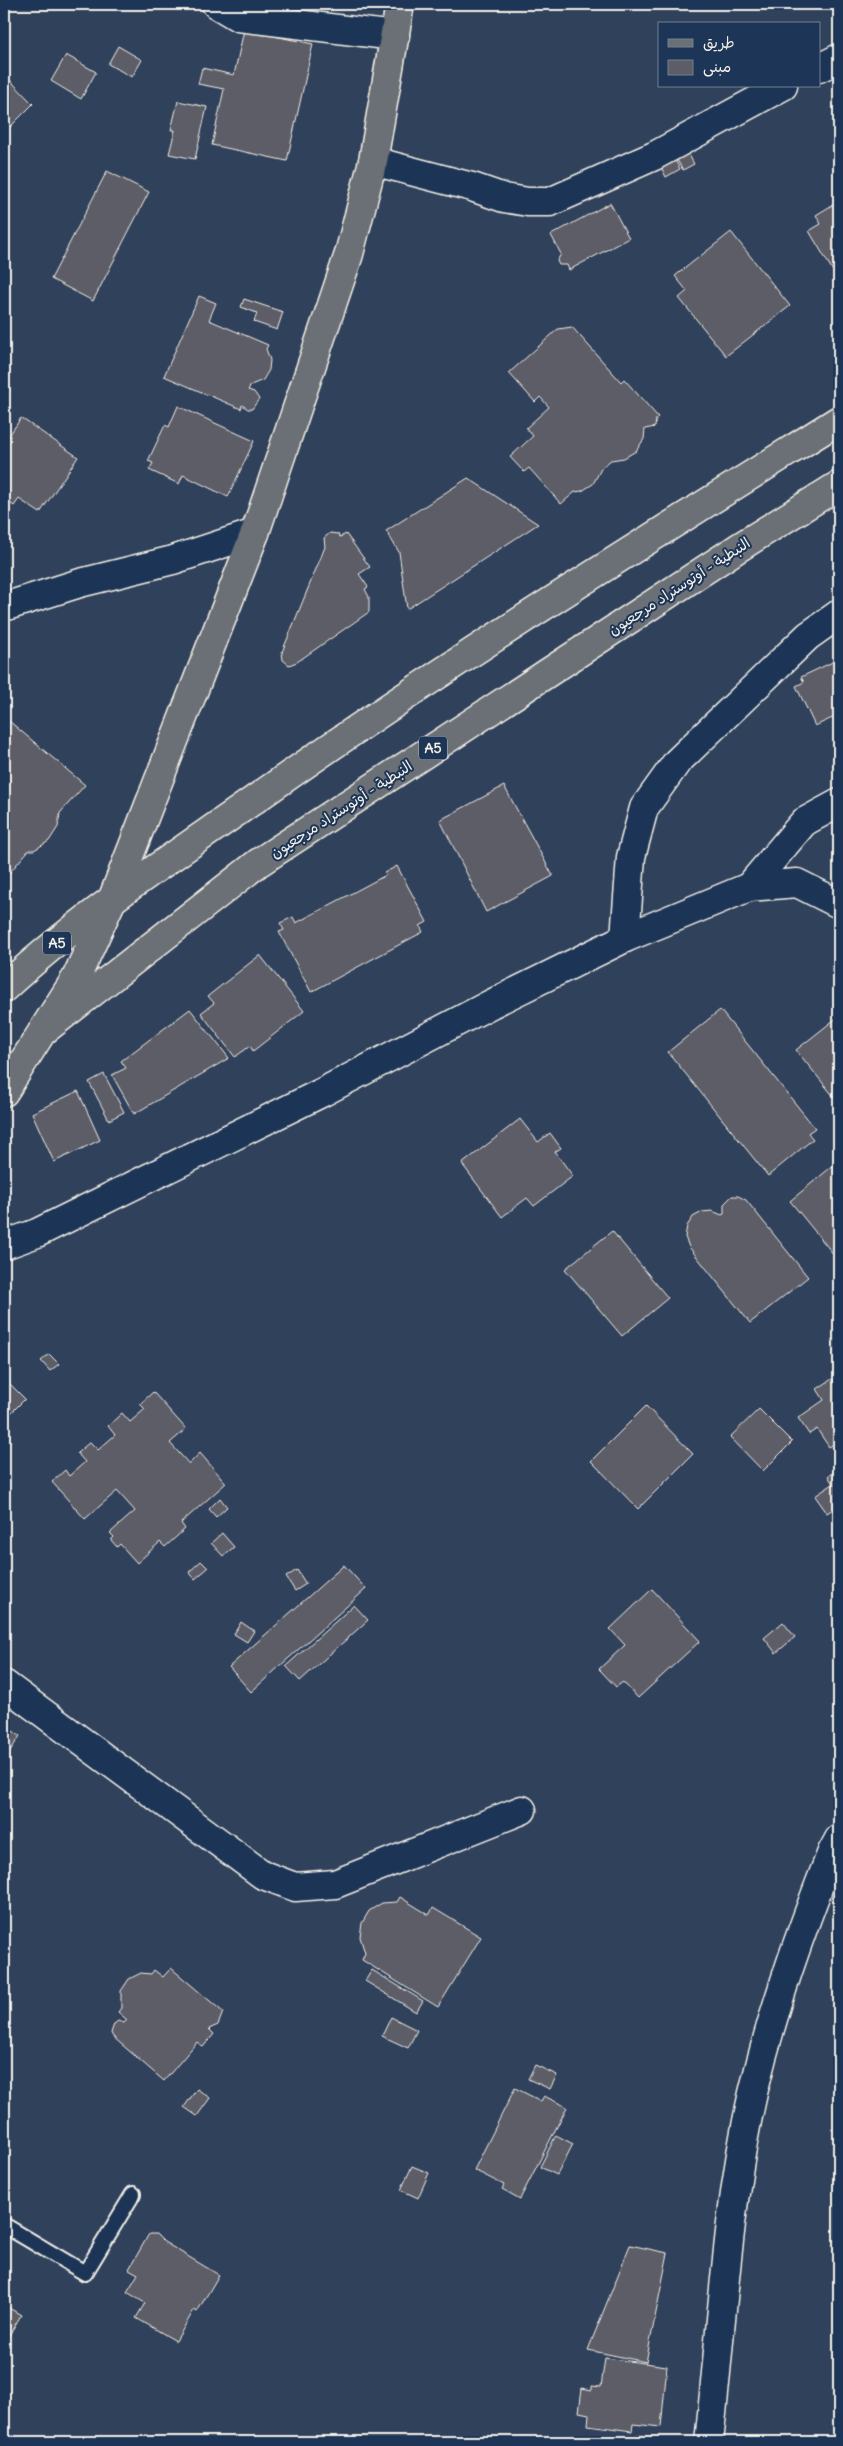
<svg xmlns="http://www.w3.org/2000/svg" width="843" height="2446" viewBox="0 0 843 2446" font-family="Delius,'Playpen Sans Arabic',sans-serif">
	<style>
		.building { fill: #5d5d67; stroke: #f4f1e8 }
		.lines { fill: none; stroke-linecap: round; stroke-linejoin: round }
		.service-casing { stroke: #f4f1e8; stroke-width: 18 }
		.minor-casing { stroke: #f4f1e8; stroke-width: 31 }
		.primary-casing { stroke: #f4f1e8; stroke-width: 31 }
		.trunk-casing { stroke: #f4f1e8; stroke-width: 31 }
		.service { stroke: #1d3557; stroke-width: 14 }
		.minor { stroke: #1d3557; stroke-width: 28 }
		.primary { stroke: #6a7074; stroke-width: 28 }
		.trunk { stroke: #6a7074; stroke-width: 28 }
		.labels { text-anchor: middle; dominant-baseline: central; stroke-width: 4; stroke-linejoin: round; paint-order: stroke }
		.shield { fill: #1d3557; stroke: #b4b9bc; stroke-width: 1 }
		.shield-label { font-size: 14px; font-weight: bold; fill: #f4f1e8 }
		.street-label { font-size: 15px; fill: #f4f1e8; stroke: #1d3557 }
	</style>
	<rect width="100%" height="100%" fill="#30415c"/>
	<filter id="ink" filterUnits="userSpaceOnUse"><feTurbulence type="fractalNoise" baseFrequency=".02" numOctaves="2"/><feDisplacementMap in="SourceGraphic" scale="10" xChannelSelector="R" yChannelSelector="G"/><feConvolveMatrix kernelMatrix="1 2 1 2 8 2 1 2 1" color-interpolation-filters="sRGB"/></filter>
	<g filter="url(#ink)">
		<g class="building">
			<polygon points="244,30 313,44 287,161 212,145 224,89 198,84 202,68 234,75"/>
			<polygon points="118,46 142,60 132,77 108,64"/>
			<polygon points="66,55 96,72 81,99 51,81"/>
			<polygon points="6,76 33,104 4,133 4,78"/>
			<polygon points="178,101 207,107 195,159 169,154 175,130 171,130"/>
			<polygon points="688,153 694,164 683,170 677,160"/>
			<polygon points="674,158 680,169 666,177 660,165"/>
			<polygon points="107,171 149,192 93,301 51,279"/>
			<polygon points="839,201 839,281 809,231 821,224 816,215"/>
			<polygon points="610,203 629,238 569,270 567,265 559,265 557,261 561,254 551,235"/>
			<polygon points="731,232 790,306 726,356 679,298 687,291 675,276"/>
			<polygon points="199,296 216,303 209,320 268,345 266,349 270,360 269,370 263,380 251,385 248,390 254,392 259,399 252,409 248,409 242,405 241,409 164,376"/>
			<polygon points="244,299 283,312 277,330 254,322 257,313 241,307"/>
			<polygon points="572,327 621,382 624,379 658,417 656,419 655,427 645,429 644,439 636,451 624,458 611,460 602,467 593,484 582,491 575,492 561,504 529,468 524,472 510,457 533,436 526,428 549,407 540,397 535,402 509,373 558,329"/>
			<polygon points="178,406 254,441 228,497 183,475 179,484 149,470 153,463 148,461 165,425 169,427"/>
			<polygon points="21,418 78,457 40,513 19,499 14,506 4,499 4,443"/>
			<polygon points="468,478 538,524 407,609 399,552 386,531"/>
			<polygon points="330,533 338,534 340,537 346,534 370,567 359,574 368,587 365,589 369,597 369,612 297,662 289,665 283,660 282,652 325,547 324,538"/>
			<polygon points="839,659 839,715 815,726 796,686 804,682 801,677"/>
			<polygon points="9,721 85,785 60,813 58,827 49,841 34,850 29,850 4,879 4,727"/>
			<polygon points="504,786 553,876 486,912 440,820"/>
			<polygon points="397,866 427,922 420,926 423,932 311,992 279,932 284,930 280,923 293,917 296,923 386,875 384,873"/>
			<polygon points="260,955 304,1011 253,1051 250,1046 235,1057 201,1013 214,1003 208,996"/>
			<polygon points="190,1009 229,1058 134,1114 112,1075 126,1068 121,1061"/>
			<polygon points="720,1010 815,1128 808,1133 813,1139 768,1176 668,1052"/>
			<polygon points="839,1016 839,1103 796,1050"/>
			<polygon points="104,1074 124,1112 109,1120 89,1082"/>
			<polygon points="78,1091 100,1140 54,1162 32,1113"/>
			<polygon points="520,1119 538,1142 550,1133 561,1148 555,1152 573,1176 534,1206 527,1198 502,1217 462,1164"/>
			<polygon points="835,1164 839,1168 839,1261 790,1201"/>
			<polygon points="732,1196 738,1196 746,1200 808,1277 750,1323 689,1247 685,1237 687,1226 693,1217 702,1212 712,1211 722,1215 724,1214 724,1204"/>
			<polygon points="612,1231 668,1298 622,1336 565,1269"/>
			<polygon points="49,1354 59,1364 50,1371 41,1361"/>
			<polygon points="832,1379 836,1384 839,1381 839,1441 829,1447 817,1429 809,1434 798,1418 824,1400 817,1389"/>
			<polygon points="9,1383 25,1399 4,1420 4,1389"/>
			<polygon points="153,1392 186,1429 170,1443 189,1464 200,1453 226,1483 181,1523 185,1529 165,1547 160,1542 137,1563 120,1544 117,1547 111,1540 114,1537 110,1533 135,1511 117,1491 85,1519 52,1482 65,1470 69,1476 85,1462 77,1453 90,1442 98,1450 115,1435 108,1426 122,1413 130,1422 145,1409 140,1404"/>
			<polygon points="646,1406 693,1454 638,1509 591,1461"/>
			<polygon points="759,1409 792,1442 763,1471 730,1437"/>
			<polygon points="839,1468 839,1518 833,1509 827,1513 815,1496 833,1484 828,1476"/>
			<polygon points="220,1498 227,1507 216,1517 209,1509"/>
			<polygon points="222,1533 234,1547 223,1556 211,1543"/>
			<polygon points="201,1561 208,1568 195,1579 189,1572"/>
			<polygon points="344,1565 366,1589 251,1692 229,1667"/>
			<polygon points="297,1570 306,1584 295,1591 286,1577"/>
			<polygon points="652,1589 700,1641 638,1698 623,1682 616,1687 599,1669 625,1645 610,1629"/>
			<polygon points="354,1605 368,1620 300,1681 286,1666"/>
			<polygon points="241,1622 254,1631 247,1642 234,1634"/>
			<polygon points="783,1622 795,1637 776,1653 764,1638"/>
			<polygon points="4,1725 20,1736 4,1760"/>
			<polygon points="400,1897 429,1915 433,1908 481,1937 438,2007 362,1960 365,1953 360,1937 362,1923 369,1911 382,1903 397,1902"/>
			<polygon points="171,1968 223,2012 218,2025 209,2029 214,2034 203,2047 197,2042 164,2081 113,2037 111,2033 114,2024 118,2021 124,2023 127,2020 118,2012 121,2008 121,1991 129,1979 141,1973 151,1974 154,1970 163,1977"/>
			<polygon points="372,1970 423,2001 416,2012 365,1981"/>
			<polygon points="391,2017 417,2030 408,2048 382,2036"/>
			<polygon points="535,2065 557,2075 550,2089 528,2079"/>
			<polygon points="515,2088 541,2101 544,2096 567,2107 520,2199 502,2189 504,2185 474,2170"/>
			<polygon points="197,2089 210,2098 197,2116 184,2107"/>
			<polygon points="556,2135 573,2144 557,2175 540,2167"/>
			<polygon points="412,2166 429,2173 418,2198 401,2190"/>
			<polygon points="149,2234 156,2234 164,2242 219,2275 197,2312 194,2310 176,2341 136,2318 145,2303 127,2292 138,2274 129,2269"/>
			<polygon points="630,2245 668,2253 646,2362 588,2350"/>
			<polygon points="4,2305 21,2315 4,2344"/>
			<polygon points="605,2358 667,2366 661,2427 633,2424 632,2431 588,2425 589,2414 579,2412 582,2388 592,2390 592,2386 601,2387"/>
			<polygon points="839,2409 839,2442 832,2442"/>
			<polygon points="637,2435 653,2438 652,2442 636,2442"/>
		</g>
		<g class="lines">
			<defs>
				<polyline id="service" points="4,2225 85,2273 133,2194"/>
				<g id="minor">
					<polyline points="216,4 238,17 395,36"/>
					<polyline points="819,68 839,58"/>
					<polyline points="373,161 472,187 504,198 528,202 550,202 654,156 783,86"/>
					<polyline points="4,607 80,583 173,560 255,533"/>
					<polyline points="749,887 804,822 839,803"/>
					<polyline points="625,938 631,857 644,808 677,762 808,636 839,614"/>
					<polyline points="4,1245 37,1233 321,1093 491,1004 625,938 749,887 797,883 839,904"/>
					<polyline points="4,1684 263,1875 295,1887 335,1884 522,1810"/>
					<path d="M 709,2442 C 722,2326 727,2207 753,2093 C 773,2009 800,1933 832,1852 L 839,1839"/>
				</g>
				<polyline id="primary" points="43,1030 76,978 112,900 255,533 349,254 373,161 400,4"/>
				<g id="trunk">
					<path d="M 4,988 C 79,918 167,861 251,802 C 442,667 641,544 839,420"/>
					<polyline points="4,1092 42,1032 258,863 738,548 839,485"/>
				</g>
			</defs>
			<use href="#service" class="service-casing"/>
			<use href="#minor" class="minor-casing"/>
			<use href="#primary" class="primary-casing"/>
			<use href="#trunk" class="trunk-casing"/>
			<use href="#service" class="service"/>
			<use href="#minor" class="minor"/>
			<use href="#primary" class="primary"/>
			<use href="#trunk" class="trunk"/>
		</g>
	</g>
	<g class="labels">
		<g class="shield">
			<rect x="419" y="736.5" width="28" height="23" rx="4"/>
			<rect x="43" y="931.5" width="28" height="23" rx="4"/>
		</g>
		<g class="shield-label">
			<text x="433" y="748">A5</text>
			<text x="57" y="943">A5</text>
		</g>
		<g class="street-label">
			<text transform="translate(679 586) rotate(-33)">النبطية - أوتوستراد مرجعيون</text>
			<text transform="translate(341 809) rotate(-33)">النبطية - أوتوستراد مرجعيون</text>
		</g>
	</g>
	<rect width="843" height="2446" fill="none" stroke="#1d3557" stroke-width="20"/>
	<rect x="10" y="10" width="823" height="2426" fill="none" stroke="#f4f1e8" stroke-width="2" filter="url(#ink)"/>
	<rect x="658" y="22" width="162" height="65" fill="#1d3557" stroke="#738091"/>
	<rect x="668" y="39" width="25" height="8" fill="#6a7074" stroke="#738091"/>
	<text x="703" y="48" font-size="15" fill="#f4f1e8">طريق</text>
	<rect x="668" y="60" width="25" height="15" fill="#5d5d67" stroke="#738091"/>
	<text x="703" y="72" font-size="15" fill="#f4f1e8">مبنى</text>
</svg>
